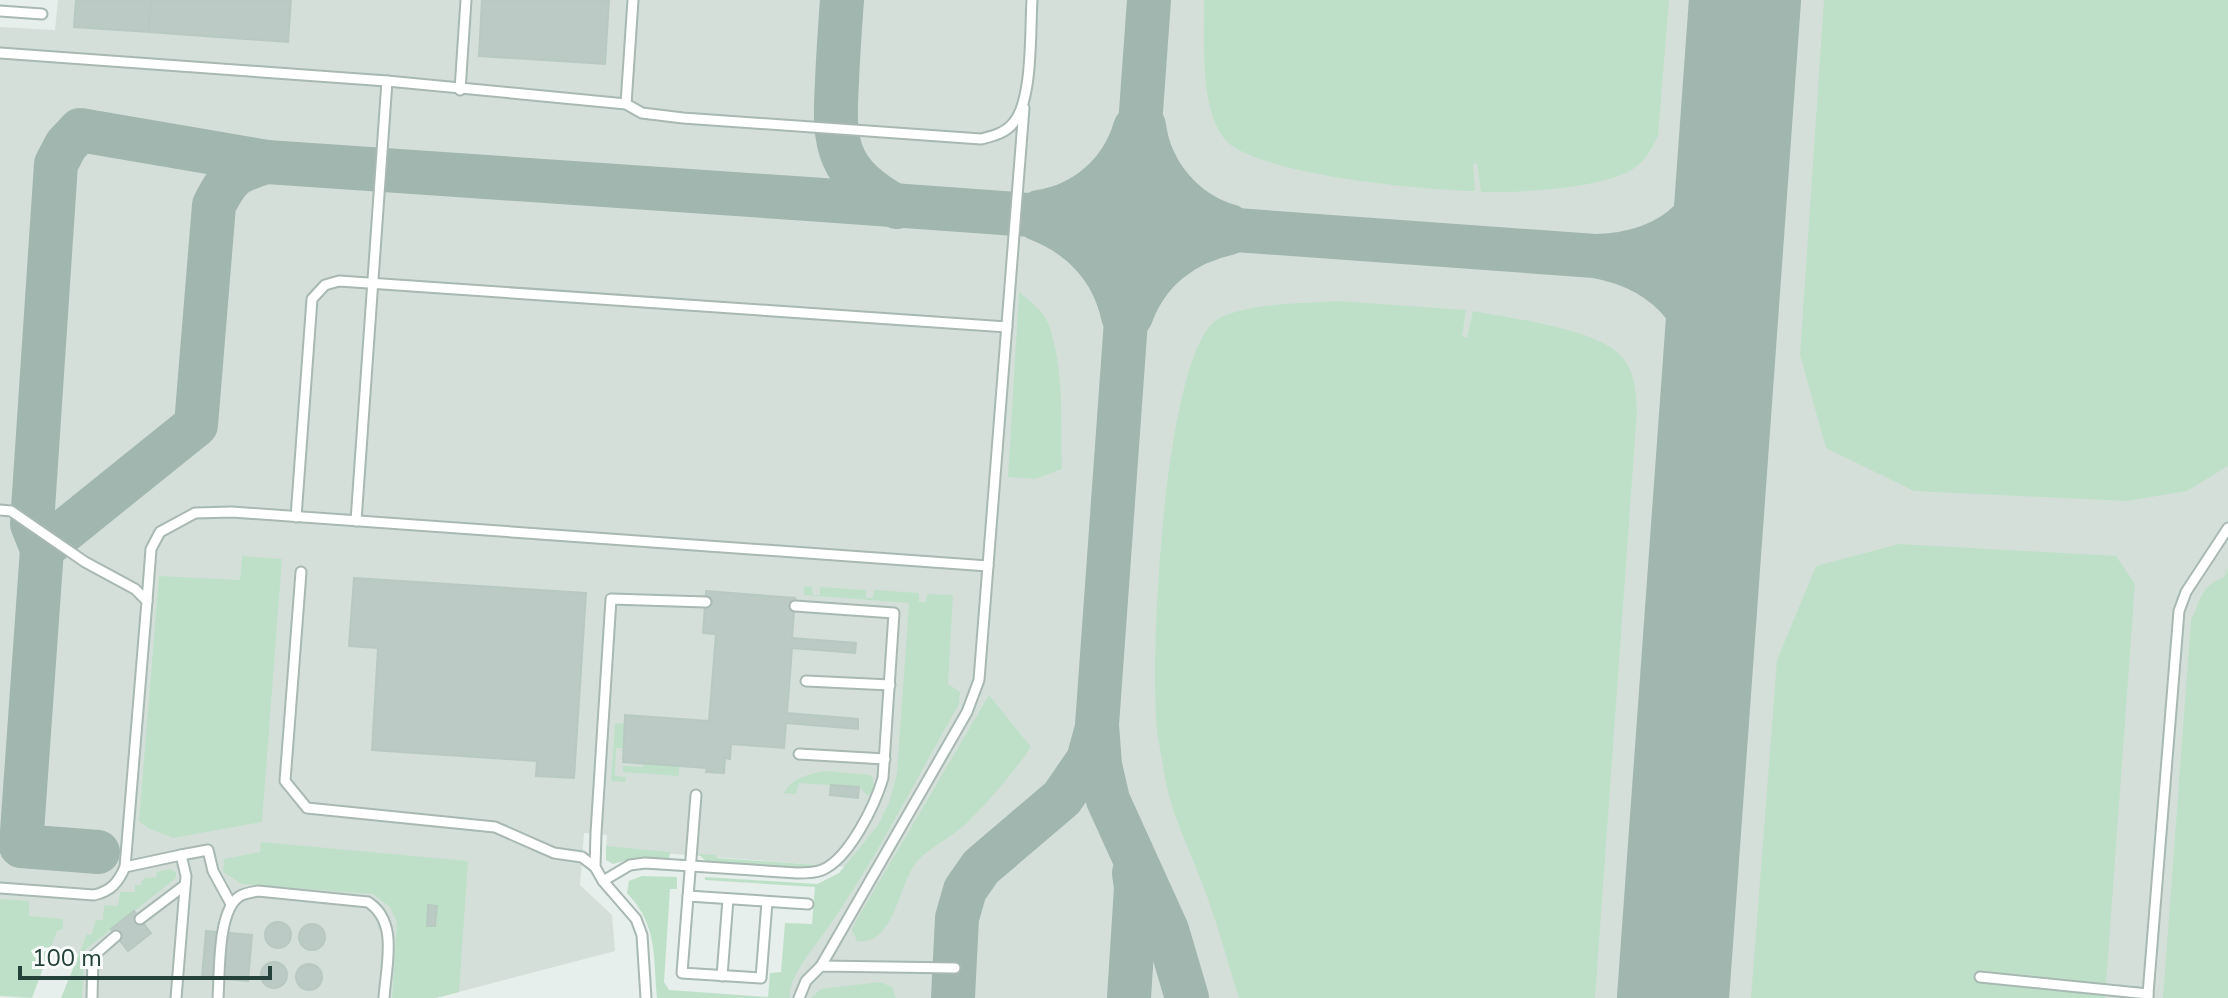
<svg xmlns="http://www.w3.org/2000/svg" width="2228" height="998" viewBox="0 0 2228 998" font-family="'Nunito Sans',sans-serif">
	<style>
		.built { fill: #d4dfda }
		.green { fill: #bfe0c8 }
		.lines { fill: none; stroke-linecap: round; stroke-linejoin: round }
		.taxiway { stroke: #a2b6b0; stroke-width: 44 }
		.runway { stroke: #a2b6b0; stroke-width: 112 }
		.building { fill: #bbcac4; stroke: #b8c9c2; stroke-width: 2 }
		.service-casing { stroke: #a8b8b2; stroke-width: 13 }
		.service { stroke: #fff; stroke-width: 9 }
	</style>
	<rect width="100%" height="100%" fill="#e6efeb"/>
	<polygon class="built" points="58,0 2228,0 2228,998 780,998 847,867 606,849 607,835 584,833 580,885 612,915 615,951 436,998 82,998 84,956 0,929 0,27 55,30"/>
	<g class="green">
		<path d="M 1204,0 L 1669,0 L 1658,136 C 1652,147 1646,160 1636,167 C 1606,189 1518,193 1481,192 L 1477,163 L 1473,164 L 1475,191 C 1427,190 1249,175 1223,137 C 1199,103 1205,41 1204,0 Z"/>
		<polygon points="1824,0 2228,0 2228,466 2187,491 2127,501 1914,491 1826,448 1800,355"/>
		<path d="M 1019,292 C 1030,301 1044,311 1049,325 C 1064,367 1061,424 1062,469 L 1035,479 L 1008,477 Z"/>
		<path d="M 1338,301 L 1466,310 L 1462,336 L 1467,338 L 1473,311 C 1510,318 1591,328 1618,353 C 1635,368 1636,391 1637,411 L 1595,998 L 1239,998 C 1229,967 1221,936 1210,905 C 1199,871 1182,838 1171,803 C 1165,782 1162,759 1158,738 C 1148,673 1163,351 1218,319 C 1248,302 1304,304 1338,301 Z"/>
		<polygon points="1899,544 2116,556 2135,584 2105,998 1751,998 1777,660 1816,566"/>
		<polygon points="242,556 282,559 262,822 173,838 148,828 139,821 159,576 240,580"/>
		<path d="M 2228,568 L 2228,998 L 2163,998 L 2191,620 C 2202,598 2200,587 2224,577 Z"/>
		<path d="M 804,586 L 812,587 L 813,595 L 820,595 L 820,587 L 866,590 L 866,598 L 873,598 L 874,590 L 919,593 L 919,602 L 926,602 L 927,594 L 953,595 L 948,684 L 960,692 L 959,704 C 916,779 877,858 827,929 C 816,945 787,978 790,998 L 657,998 C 653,955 658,926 627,893 L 629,881 L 642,876 L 677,877 L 677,889 L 670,889 L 664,982 L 669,990 L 768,997 L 770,973 L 781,972 L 785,923 L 812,924 L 815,887 L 705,880 L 705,877 L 817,884 L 839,873 L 878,825 L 889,803 L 897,773 L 909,603 L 804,595 Z"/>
		<path d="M 989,695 L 1031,747 C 1013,773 990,800 968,822 C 953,837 926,849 915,864 C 898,887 894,946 857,941 L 852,930 L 856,921 Z"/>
		<polygon points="615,723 625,724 624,748 616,748 615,776 626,777 625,782 611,781"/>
		<polygon points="644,763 679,766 679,776 623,772 623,766 643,767"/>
		<path d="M 826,771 L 870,775 L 873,778 L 874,788 L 868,796 L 859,787 L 799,783 L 796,794 L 784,793 C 792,778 810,773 826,771 Z"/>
		<polygon points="261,842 468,861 459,992 435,998 392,998 397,923 390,907 373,894 242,884 223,872 224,859 260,852"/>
		<polygon points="606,846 670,852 669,859 634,858 613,864 606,860"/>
		<polygon points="698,854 716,855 717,858 818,865 800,868 706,861"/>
		<polygon points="171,869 176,872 176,878 85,950 82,998 61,998 87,934 91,935 96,920 103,920 104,905 118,906 120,892 135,892 135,885 140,885 144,878 157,877 156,872"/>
		<polygon points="0,899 29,901 29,916 63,919 63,929 57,931 32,998 0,996"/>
		<polygon points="880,982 892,987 896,998 811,998 821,989"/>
	</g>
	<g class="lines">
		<g class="taxiway">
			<path d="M 842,0 C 840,27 838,55 837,82 C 833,147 837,173 897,207"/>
			<polyline points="1149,0 1097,725 1100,765 1108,800 1167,930 1187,998"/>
			<path d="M 1144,126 C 1150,173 1184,213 1229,226"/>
			<path d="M 1039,212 C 1085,205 1122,173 1135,128"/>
			<path d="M 1038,219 C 1082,236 1113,269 1123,316"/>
			<path d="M 1597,256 C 1681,253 1715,207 1736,131"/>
			<path d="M 1131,316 C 1147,271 1183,243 1229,233"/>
			<polyline points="42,549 32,524 56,164 66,145 80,130 267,162"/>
			<path d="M 98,852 L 21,846 L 42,549 L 196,425 L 214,205 C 230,174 234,172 267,162 C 710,190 1152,225 1595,256 C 1675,270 1713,326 1716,404"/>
			<polyline points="953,998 957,918 965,890 981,867 1062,798 1088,760 1096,731"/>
			<polyline points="1129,998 1136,888 1134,873"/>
		</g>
		<polyline class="runway" points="1673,998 1745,0"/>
	</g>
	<g class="building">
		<polygon points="76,0 151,0 149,32 74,27"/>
		<polygon points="151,0 291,0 288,42 149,32"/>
		<polygon points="482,0 609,0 605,64 479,56"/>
		<polygon points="354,578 586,593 574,778 536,776 537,761 372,750 378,648 349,646"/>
		<polygon points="706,591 795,598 792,638 856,643 855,653 792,648 787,713 858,719 858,729 786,723 784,748 731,744 730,759 725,758 724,773 706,772 707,768 623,762 625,715 709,721 716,634 703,633"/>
		<polygon points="831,785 859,787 858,798 830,795"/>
		<polygon points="428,905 437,906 435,926 427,926"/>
		<polygon points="134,911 151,933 128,951 111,929"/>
		<circle cx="278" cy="935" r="13"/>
		<circle cx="312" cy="937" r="13"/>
		<polygon points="206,931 252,935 248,981 202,977"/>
		<circle cx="274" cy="975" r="13"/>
		<circle cx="309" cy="977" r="13"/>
	</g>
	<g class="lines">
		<defs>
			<g id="service">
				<polyline points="0,11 42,14"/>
				<path d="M 0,53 L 387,81 L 626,104 L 642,113 L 683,118 L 981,139 C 993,136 1006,133 1014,122 C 1033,99 1030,30 1032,0"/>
				<polyline points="460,90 466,0"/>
				<polyline points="626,104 633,0"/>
				<path d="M 0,510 L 11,511 L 85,562 L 135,589 L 147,601 L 125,867 C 118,883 111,891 94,895 L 0,888"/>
				<polyline points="296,517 312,299 325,285 339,281 1007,327"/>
				<polyline points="356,521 387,81"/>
				<polyline points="301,572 285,781 307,808 495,827 554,853 582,857 595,867"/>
				<polyline points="147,601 151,549 160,532 195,513 232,512 988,566"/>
				<path d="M 706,602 L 611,599 L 596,833 L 595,867 L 603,881 L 630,865 L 645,863 L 797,873 C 805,873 815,873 822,870 C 849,859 875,805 883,778 L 894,613 L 795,606"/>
				<polyline points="806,681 890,685"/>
				<polyline points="799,754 885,759"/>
				<polyline points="696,795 682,973 761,978 767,902"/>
				<polyline points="125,867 181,855"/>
				<polyline points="603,881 636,919 642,935 646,998"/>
				<polyline points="688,896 808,904"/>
				<polyline points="140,919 185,885"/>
				<polyline points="821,966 967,712 979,680 1024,108"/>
				<polyline points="722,976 728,899"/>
				<polyline points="1980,977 2148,994 2148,998"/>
				<polyline points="2148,994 2179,611 2186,592 2228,528"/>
				<polyline points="92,998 93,956 116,936"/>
				<polyline points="176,998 186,876 181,855 208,850 213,871 231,904"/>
				<path d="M 218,998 C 220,973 217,910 240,896 C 245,893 253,892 258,891 L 368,902 C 399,922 386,965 384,998"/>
				<polyline points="799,998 806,981 821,966 955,968"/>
			</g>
		</defs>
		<use href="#service" class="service-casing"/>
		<use href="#service" class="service"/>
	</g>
	<path d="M20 966v12h250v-12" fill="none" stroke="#24423a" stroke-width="4"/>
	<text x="32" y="966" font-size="24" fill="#24423a" stroke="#f7fbf9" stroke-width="6" paint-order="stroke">100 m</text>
</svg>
